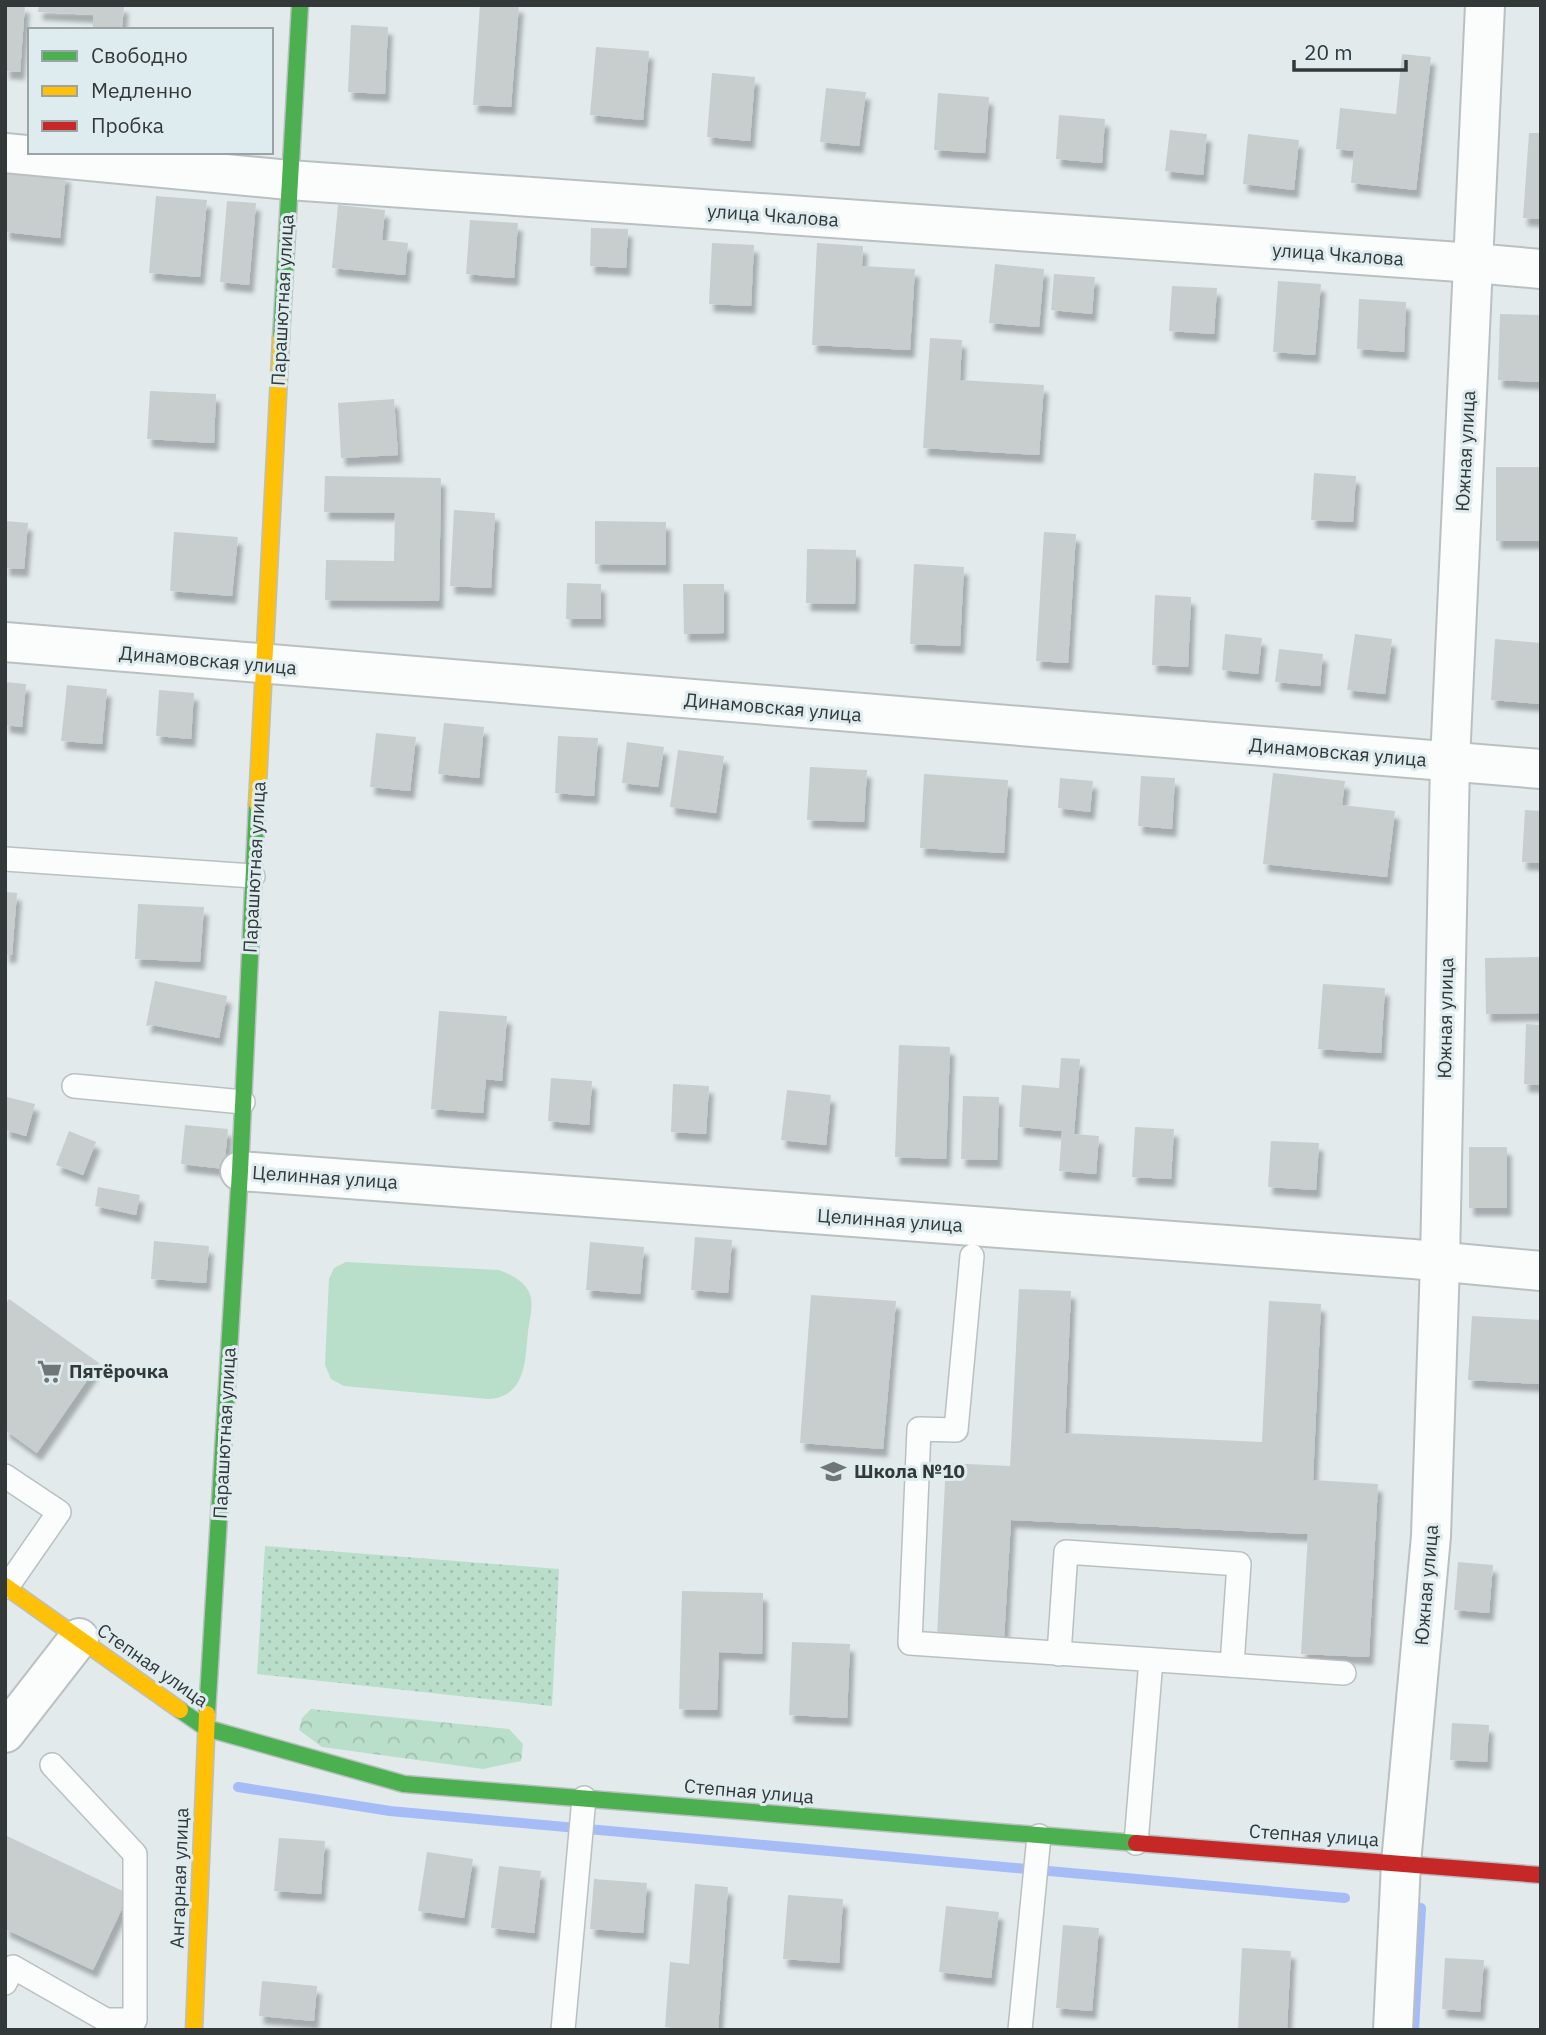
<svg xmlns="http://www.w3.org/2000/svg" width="1546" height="2035" viewBox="0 0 1546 2035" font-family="'IBM Plex Sans',sans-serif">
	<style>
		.grass { fill: url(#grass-dots) }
		.forest { fill: url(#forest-crowns) }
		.garden { fill: #b9deca }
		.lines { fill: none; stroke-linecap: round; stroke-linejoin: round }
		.stream { stroke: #a6bcf7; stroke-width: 10 }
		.building { fill: #c8cece; filter: url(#shadow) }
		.lane-casing { stroke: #bac0c1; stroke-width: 26 }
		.street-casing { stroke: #bac0c1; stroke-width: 42 }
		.fast-casing { stroke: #bac0c1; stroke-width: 19 }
		.slow-casing { stroke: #bac0c1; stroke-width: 19 }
		.jam-casing { stroke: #bac0c1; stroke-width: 19 }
		.lane { stroke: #fbfcfc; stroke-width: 23 }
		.street { stroke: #fbfcfc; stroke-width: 38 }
		.fast { stroke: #4caf50; stroke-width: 16 }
		.slow { stroke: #ffc107; stroke-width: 16 }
		.jam { stroke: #c62828; stroke-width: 16 }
		.labels { text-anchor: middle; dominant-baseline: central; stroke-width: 6; stroke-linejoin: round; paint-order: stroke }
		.street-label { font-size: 19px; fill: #333839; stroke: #dfecef }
		.poi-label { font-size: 19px; font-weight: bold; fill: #333839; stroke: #dfecef; text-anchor: start }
	</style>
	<defs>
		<pattern id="grass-dots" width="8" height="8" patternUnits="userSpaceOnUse" patternTransform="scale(1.75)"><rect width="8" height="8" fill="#b9deca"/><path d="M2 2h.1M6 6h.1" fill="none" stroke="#a0bfae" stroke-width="1.8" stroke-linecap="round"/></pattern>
		<pattern id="forest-crowns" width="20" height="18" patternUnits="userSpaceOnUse" patternTransform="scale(1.75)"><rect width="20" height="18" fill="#b9deca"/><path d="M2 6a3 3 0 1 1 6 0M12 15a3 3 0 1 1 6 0" fill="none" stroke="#a0bfae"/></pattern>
		<filter id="shadow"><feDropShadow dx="4.5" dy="8" stdDeviation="2" flood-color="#0004"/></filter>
	</defs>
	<rect width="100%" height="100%" fill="#e2eaec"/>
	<polygon class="grass" points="265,1546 559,1569 552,1706 257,1674"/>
	<polygon class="forest" points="311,1709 509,1729 523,1744 521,1761 483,1769 322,1747 299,1730 302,1718"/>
	<path class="garden" d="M 346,1262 L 499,1270 C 512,1275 528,1283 531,1298 C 533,1308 529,1322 528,1332 C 525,1361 526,1397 488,1399 L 344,1386 L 331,1379 L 325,1365 L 329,1279 L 334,1268 Z"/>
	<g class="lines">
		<g class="stream">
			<polyline points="238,1787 390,1811 1345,1898"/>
			<polyline points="1414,2030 1421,1908"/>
		</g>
	</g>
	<g class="building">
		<polygon points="5,5 25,5 20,72 5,71"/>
		<polygon points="39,5 124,5 122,30 93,30 93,15 38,12"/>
		<polygon points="480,5 519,5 511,107 473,105"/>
		<polygon points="351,25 388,27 385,94 348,92"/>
		<polygon points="596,47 649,51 643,120 590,115"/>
		<polygon points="1402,54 1431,57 1416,190 1351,183 1354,151 1336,149 1340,108 1396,114"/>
		<polygon points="712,73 755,77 750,141 707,137"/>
		<polygon points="826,88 866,92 859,146 820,142"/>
		<polygon points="938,93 989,97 985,153 934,150"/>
		<polygon points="1059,115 1105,119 1102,163 1056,159"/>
		<polygon points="1170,130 1207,134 1203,175 1165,171"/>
		<polygon points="1529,133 1541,133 1541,219 1523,218"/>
		<polygon points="1248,134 1299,140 1294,190 1243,184"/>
		<polygon points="5,168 66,175 60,238 5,232"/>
		<polygon points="156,196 207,200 200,277 149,273"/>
		<polygon points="227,201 256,203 249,285 220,282"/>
		<polygon points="338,205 385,210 382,240 408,243 405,275 332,268"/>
		<polygon points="470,220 518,223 514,278 466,274"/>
		<polygon points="591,228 628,229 626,268 590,266"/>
		<polygon points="712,243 754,245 751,306 709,304"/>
		<polygon points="817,243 863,246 862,266 915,269 910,350 812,345"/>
		<polygon points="995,264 1044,269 1039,327 989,323"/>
		<polygon points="1054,274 1095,277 1092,314 1051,310"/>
		<polygon points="1278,281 1321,284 1315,355 1273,352"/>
		<polygon points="1172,286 1217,288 1214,334 1169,331"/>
		<polygon points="1359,299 1406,302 1404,352 1357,349"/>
		<polygon points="1500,314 1541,315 1541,382 1498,380"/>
		<polygon points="930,338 962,340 960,380 1044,385 1039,455 923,448"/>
		<polygon points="150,391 216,394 214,443 147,439"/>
		<polygon points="394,399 398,455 341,458 338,403"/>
		<rect x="1496" y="467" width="45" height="74"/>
		<polygon points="1314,473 1356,476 1353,522 1311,520"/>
		<polygon points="325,476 441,478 439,601 325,600 326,560 394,561 395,513 324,512"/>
		<polygon points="454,510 495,513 491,588 450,586"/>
		<polygon points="5,521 28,523 24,569 5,568"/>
		<polygon points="595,521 666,522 666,565 595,564"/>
		<polygon points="174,532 238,537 232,596 170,591"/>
		<polygon points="1044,532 1076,534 1068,663 1036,661"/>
		<polygon points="807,549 856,550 855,604 806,603"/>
		<polygon points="914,564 964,567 960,646 910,644"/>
		<polygon points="567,583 601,584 601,619 566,619"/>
		<polygon points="683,584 724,584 724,633 684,634"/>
		<polygon points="1155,595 1191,597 1188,667 1152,665"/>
		<polygon points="1225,634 1262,638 1258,674 1222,670"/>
		<polygon points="1355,634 1392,639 1385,694 1347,690"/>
		<polygon points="1495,639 1541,643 1541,704 1491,700"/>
		<polygon points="1279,649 1323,654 1320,686 1275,682"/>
		<polygon points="5,682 26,684 22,727 5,725"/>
		<polygon points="67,685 107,689 102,744 61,741"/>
		<polygon points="159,690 194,693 191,739 156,736"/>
		<polygon points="444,723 484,727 479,778 438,774"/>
		<polygon points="376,733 416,737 410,791 370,787"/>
		<polygon points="558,736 598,738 594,796 555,793"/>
		<polygon points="627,742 664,747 658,787 622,783"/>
		<polygon points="678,750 724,756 716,813 670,807"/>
		<polygon points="810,767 867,770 864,822 807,820"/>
		<polygon points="1273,773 1345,781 1342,805 1395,811 1387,877 1263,864"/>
		<polygon points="924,774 1008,780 1004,853 920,848"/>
		<polygon points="1141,776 1175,778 1172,829 1138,826"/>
		<polygon points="1060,778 1093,781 1090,812 1058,808"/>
		<polygon points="1525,810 1541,811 1541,863 1522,862"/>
		<polygon points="5,892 17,893 12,955 5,955"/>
		<polygon points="138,904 204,907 200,962 135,959"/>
		<polygon points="1541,957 1541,1013 1486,1014 1485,958"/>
		<polygon points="155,981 227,996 219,1038 152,1025 146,1026"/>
		<polygon points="1323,984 1385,988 1381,1053 1318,1049"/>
		<polygon points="439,1011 507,1016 502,1081 486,1079 483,1113 431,1109"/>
		<polygon points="1526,1024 1541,1025 1541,1085 1524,1084"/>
		<polygon points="899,1045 950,1047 946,1159 895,1157"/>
		<polygon points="1061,1058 1080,1059 1074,1134 1099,1136 1096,1174 1059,1171 1062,1131 1019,1127 1022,1085 1059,1088"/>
		<polygon points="551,1078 592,1081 589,1125 548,1121"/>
		<polygon points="673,1084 709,1086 706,1134 671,1132"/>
		<polygon points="787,1090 831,1095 826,1145 781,1140"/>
		<polygon points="963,1096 999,1097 997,1160 961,1159"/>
		<polygon points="7,1097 35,1104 26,1136 5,1130"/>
		<polygon points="185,1125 228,1129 224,1169 181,1164"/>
		<polygon points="1135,1127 1174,1129 1171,1179 1132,1177"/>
		<polygon points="69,1131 96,1142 83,1175 56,1165"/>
		<polygon points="1271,1141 1319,1143 1316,1190 1268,1187"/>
		<rect x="1469" y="1147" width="38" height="61"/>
		<polygon points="98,1187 140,1195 136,1215 95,1206"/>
		<polygon points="695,1237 732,1240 728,1293 691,1290"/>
		<polygon points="154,1241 209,1246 206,1283 151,1279"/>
		<polygon points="590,1242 644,1247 640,1294 586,1290"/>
		<polygon points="1019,1289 1071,1291 1065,1433 1262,1442 1269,1301 1321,1304 1313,1480 1378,1484 1369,1657 1301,1654 1308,1534 1011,1520 1004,1640 937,1636 946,1463 1010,1466"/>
		<polygon points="811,1295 896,1301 883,1449 800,1443"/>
		<polygon points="9,1299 99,1363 37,1453 5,1430 5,1305"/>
		<polygon points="1472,1316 1541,1320 1539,1384 1468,1380"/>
		<polygon points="1458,1562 1493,1565 1489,1613 1454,1610"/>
		<polygon points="682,1591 763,1593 762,1654 719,1652 717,1710 679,1709"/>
		<polygon points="792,1642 850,1644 847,1718 789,1715"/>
		<polygon points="1452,1723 1489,1725 1487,1762 1450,1760"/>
		<polygon points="5,1835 129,1894 93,1970 5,1929"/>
		<polygon points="279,1838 325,1841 321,1894 274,1891"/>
		<polygon points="427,1852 473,1859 464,1918 418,1911"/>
		<polygon points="499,1866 541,1871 534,1933 491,1928"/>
		<polygon points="594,1879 647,1883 643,1933 590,1929"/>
		<polygon points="695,1884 728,1887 718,2030 665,2027 670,1962 689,1964"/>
		<polygon points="788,1895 843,1899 839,1963 783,1959"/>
		<polygon points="946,1906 999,1912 991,1978 939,1972"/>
		<polygon points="1063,1925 1099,1928 1092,2011 1056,2008"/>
		<polygon points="1242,1948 1291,1951 1287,2030 1238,2030"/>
		<polygon points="1445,1958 1484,1960 1480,2012 1442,2009"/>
		<polygon points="262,1981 317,1986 314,2021 259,2016"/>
	</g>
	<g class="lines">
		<defs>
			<g id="lane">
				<polyline points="5,859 253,876"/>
				<polyline points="74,1086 243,1102"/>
				<polyline points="972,1256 956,1430 919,1429 910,1643 1344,1673"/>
				<polyline points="5,1476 59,1512 7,1587"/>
				<polyline points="1059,1654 1066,1552 1239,1564 1232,1665"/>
				<polyline points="1136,1843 1151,1660"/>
				<polyline points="5,1983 13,1967 106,2020 135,2020 135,1854 52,1765"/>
				<polyline points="563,2030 584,1798"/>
				<polyline points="1020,2030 1039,1836"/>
			</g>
			<g id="street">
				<polyline points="5,153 289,180 1474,263 1541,269"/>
				<polyline points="5,642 1541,769"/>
				<polyline points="240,1171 1413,1259 1541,1271"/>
				<polyline points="5,1733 79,1638"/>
				<polyline points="1393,2030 1401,1863 1431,1536 1440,1262 1450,761 1485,5"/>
			</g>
			<g id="fast">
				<polyline points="281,338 300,5"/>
				<polyline points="180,1710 206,1728 404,1784 1136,1843"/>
				<polyline points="207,1714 240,1171 257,804"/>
			</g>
			<g id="slow">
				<polyline points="257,804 281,338"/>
				<polyline points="5,1586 180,1710"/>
				<polyline points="194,2030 207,1714"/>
			</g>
			<polyline id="jam" points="1136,1843 1541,1875"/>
		</defs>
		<use href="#lane" class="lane-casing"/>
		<use href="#street" class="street-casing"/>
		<use href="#fast" class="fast-casing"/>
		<use href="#slow" class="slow-casing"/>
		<use href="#jam" class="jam-casing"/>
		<use href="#lane" class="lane"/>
		<use href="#street" class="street"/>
		<use href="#fast" class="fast"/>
		<use href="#slow" class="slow"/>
		<use href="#jam" class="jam"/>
	</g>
	<defs>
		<symbol id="supermarket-bare" viewBox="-9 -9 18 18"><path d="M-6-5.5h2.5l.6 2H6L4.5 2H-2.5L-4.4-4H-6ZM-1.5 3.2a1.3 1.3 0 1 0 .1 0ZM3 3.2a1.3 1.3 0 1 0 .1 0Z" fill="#707678" stroke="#dfecef" stroke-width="2.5" paint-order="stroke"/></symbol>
		<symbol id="school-bare" viewBox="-9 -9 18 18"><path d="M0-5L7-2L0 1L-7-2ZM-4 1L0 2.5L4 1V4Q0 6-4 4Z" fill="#707678" stroke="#dfecef" stroke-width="2.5" paint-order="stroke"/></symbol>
	</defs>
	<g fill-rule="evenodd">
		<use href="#supermarket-bare" x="32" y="1354" width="35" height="35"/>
		<use href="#school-bare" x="816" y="1454" width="35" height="35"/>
	</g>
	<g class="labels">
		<g class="street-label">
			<text transform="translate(773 215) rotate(4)">улица Чкалова</text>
			<text transform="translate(1338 254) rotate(4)">улица Чкалова</text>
			<text transform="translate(282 300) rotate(-87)">Парашютная улица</text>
			<text transform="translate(1465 451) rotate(-87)">Южная улица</text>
			<text transform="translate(208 660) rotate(5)">Динамовская улица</text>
			<text transform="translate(773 707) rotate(5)">Динамовская улица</text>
			<text transform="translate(1338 752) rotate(5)">Динамовская улица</text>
			<text transform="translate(254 867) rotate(-87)">Парашютная улица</text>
			<text transform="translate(1445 1018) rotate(-89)">Южная улица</text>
			<text transform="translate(325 1177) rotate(4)">Целинная улица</text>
			<text transform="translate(890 1220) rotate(4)">Целинная улица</text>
			<text transform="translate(224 1433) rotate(-87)">Парашютная улица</text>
			<text transform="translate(1426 1585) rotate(-85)">Южная улица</text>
			<text transform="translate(153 1665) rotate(35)">Степная улица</text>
			<text transform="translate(749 1791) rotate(5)">Степная улица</text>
			<text transform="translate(1314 1835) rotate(4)">Степная улица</text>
			<text transform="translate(179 1878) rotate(-88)">Ангарная улица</text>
		</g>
		<g class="poi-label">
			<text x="69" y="1371">Пятёрочка</text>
			<text x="854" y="1471">Школа №10</text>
		</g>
	</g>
	<rect width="1546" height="2035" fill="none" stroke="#333839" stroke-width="14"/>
	<rect x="28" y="28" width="245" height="126" fill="#dfecef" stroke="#9aa4a6" stroke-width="2"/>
	<rect x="42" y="51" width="35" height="10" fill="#4caf50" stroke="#9aa4a6" stroke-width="2"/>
	<text x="91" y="63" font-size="21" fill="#333839">Свободно</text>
	<rect x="42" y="86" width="35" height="10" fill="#ffc107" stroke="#9aa4a6" stroke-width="2"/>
	<text x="91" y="98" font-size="21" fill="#333839">Медленно</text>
	<rect x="42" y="121" width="35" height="10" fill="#c62828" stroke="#9aa4a6" stroke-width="2"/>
	<text x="91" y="133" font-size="21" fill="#333839">Пробка</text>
	<path d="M1294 60v10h112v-10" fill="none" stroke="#333839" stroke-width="3.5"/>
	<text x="1304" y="60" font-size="21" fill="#333839" stroke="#dfecef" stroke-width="5" paint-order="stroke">20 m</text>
</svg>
